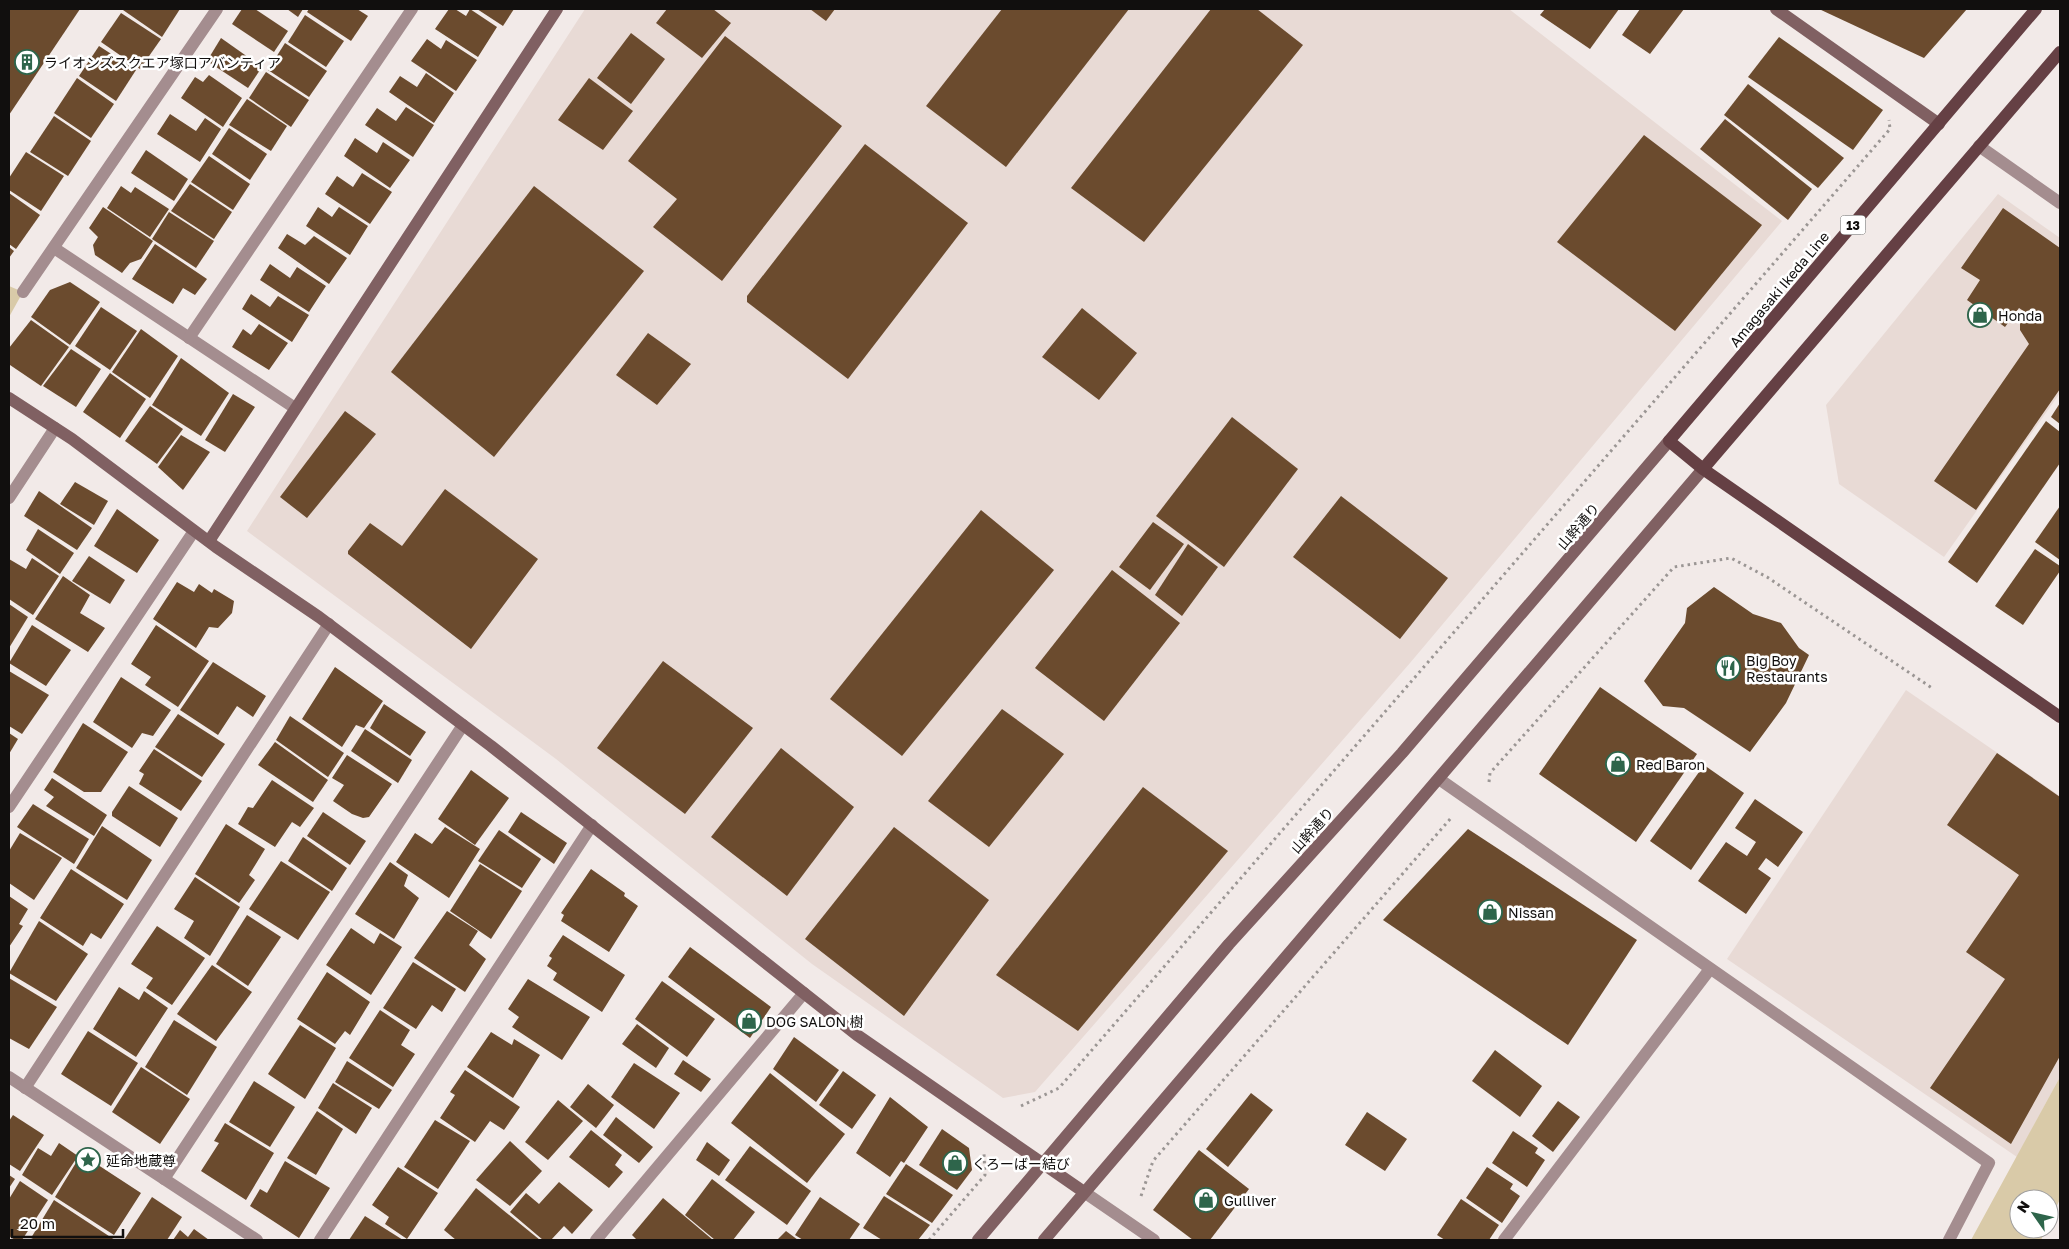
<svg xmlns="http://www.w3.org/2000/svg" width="2069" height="1249" viewBox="0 0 2069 1249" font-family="'Golos Text','Noto Sans JP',sans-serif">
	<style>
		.built { fill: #e8dad5 }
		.green { fill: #d9caa8 }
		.building { fill: #6b4b2e }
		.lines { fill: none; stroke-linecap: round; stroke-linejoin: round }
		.path { stroke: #9b9694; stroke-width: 3; stroke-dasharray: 2.5 4; stroke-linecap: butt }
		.street { stroke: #a48d8f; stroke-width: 12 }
		.secondary { stroke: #806062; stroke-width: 12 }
		.primary { stroke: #654044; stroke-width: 12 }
		.labels { text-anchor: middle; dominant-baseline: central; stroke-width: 5; stroke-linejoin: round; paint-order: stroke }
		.shield { fill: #fff; stroke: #585756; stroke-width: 1 }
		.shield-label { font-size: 12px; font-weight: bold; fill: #110f0e }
		.poi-label { font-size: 14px; fill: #110f0e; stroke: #fff; text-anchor: start }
		.street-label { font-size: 14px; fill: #110f0e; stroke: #fff }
	</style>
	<rect width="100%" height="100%" fill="#f2eae8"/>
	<g class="built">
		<polygon points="585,9 1509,9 1782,221 1410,663 1035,1092 1003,1098 812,964 556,759 247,531"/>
		<polygon points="1998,194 2060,238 2060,393 1944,557 1839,484 1826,405"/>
		<polygon points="1906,690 2060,796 2060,1077 2017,1157 1727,959"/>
	</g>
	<g class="green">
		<polygon points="9,286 23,292 9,317"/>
		<polygon points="2060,1077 2060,1199 2049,1223 2049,1199 2019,1199 2019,1229 2046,1229 2041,1240 1971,1240"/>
	</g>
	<g class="building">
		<polygon points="9,9 80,9 9,115"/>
		<polygon points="124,9 180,9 162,37 123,10"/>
		<polygon points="242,9 255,9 288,31 274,52 232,24"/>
		<polygon points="287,9 303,9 298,17"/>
		<polygon points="309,9 357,9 368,16 351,41 307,12"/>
		<polygon points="449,9 455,9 466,16 470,9 497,27 478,57 435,29"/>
		<polygon points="477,9 514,9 503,26"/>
		<polygon points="667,9 713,9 731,23 702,58 656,23"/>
		<polygon points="810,9 835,9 826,21"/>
		<polygon points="1002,9 1129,9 1006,167 926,106"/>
		<polygon points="1211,9 1257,9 1303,45 1144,242 1071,188"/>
		<polygon points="1545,9 1619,9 1590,49 1540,15"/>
		<polygon points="1640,9 1684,9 1650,54 1622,35"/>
		<polygon points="1819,9 1967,9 1924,58"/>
		<polygon points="121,13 161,39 140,69 101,42"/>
		<polygon points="305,15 344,41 326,67 288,42"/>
		<polygon points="631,33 665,59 631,104 597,78"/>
		<polygon points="725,36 842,126 722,281 653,227 677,199 628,161"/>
		<polygon points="1779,37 1883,110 1853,150 1748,77"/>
		<polygon points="221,38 262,67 248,88 207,61"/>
		<polygon points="427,39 441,49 446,40 477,60 456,91 411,61"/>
		<polygon points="285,43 327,71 309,97 268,70"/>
		<polygon points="99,46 136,70 116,101 79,76"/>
		<polygon points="266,72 309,100 291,127 249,98"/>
		<polygon points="426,73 454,93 434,123 389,92 400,76 417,87"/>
		<polygon points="209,75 242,98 223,127 181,98 195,77 203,82"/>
		<polygon points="77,78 114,104 91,138 54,113"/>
		<polygon points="589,78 633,111 603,150 558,120"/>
		<polygon points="1748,84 1844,158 1818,188 1724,115"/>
		<polygon points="247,99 287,126 271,151 229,125"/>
		<polygon points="406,107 434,125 413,157 365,125 377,108 396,121"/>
		<polygon points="170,114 196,131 205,118 221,129 200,162 157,134"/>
		<polygon points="54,116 91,141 68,176 30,152"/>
		<polygon points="1725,119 1812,189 1788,220 1700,149"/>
		<polygon points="229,128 267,154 250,180 212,154"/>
		<polygon points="1644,135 1762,225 1675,331 1557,242"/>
		<polygon points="355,138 377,153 383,142 410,160 390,188 344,156"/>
		<polygon points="865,144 968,223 848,379 747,302 747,296"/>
		<polygon points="146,150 188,179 174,201 131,173"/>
		<polygon points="26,152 64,176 41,211 9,190 9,178"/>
		<polygon points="209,156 250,184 233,210 191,182"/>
		<polygon points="362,173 392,192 370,224 325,194 337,176 353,187"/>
		<polygon points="190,184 232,212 214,239 171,211"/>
		<polygon points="121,186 131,193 135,187 169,209 150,237 107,208"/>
		<polygon points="534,186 644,271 494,457 391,372"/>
		<polygon points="9,193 40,215 16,249 9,244"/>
		<polygon points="103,207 153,241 141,259 130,263 122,273 95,255 93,245 98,237 89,228"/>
		<polygon points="318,207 332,217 339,207 368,226 350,255 306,226"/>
		<polygon points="2003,208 2060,248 2060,389 1976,510 1934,481 2029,344 2020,330 2020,321 2025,312 2019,308 2005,327 1967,300 1980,280 1961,268"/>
		<polygon points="169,212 214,241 196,268 152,239"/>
		<polygon points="287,234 305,245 314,236 347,258 329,284 278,248"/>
		<polygon points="155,244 207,279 195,295 183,288 173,304 132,279"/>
		<polygon points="9,247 14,251 9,258"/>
		<polygon points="270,264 290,278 297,267 326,286 309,312 260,280"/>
		<polygon points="70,282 100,302 70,345 31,317 50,290"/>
		<polygon points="251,294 270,307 278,296 309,315 292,342 242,309"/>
		<polygon points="101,307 137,331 110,370 75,346"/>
		<polygon points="1082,308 1137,353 1099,400 1042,357"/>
		<polygon points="31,320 69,347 41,386 10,365 9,348"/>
		<polygon points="259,324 288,343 269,370 232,347 243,329 251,335"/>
		<polygon points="141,329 178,356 150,398 112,372"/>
		<polygon points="648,333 691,364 657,405 616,375"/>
		<polygon points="71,349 101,369 76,407 43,386"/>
		<polygon points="181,358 229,393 201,436 152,405"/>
		<polygon points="110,373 146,399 120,438 83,412"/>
		<polygon points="233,394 255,407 225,452 205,440"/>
		<polygon points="2060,403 2060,424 2051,417"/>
		<polygon points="150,406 183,429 157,464 125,441"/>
		<polygon points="345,411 376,434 307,518 280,497"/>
		<polygon points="1232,417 1298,469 1224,567 1156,516"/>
		<polygon points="2046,421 2060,432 2060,463 1977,583 1948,562"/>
		<polygon points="181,435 210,452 183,490 158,467"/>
		<polygon points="75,482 108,501 94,525 60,504"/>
		<polygon points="445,489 538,559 471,649 348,554 348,551 370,523 402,546"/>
		<polygon points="39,491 92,528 77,550 24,516"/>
		<polygon points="1341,496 1448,578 1400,639 1293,557"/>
		<polygon points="2060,506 2060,560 2035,542"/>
		<polygon points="117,509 159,540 137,573 94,546"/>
		<polygon points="981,510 1054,570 902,756 830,699"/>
		<polygon points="1153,522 1184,544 1150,590 1119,567"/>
		<polygon points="38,529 74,553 60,574 26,550"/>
		<polygon points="1188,544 1218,567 1182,616 1155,595"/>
		<polygon points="2035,549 2060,566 2060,571 2023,625 1995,606"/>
		<polygon points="89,556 125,580 110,604 72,581"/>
		<polygon points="32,558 59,576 33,615 9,599 9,559 26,569"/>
		<polygon points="1112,570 1180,623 1104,721 1035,668"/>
		<polygon points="63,576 90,595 80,613 105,628 88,652 35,619"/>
		<polygon points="177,582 194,592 199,584 212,593 214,589 234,601 232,613 218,628 209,627 196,648 153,619"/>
		<polygon points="1714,587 1753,614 1781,623 1799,648 1809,655 1786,703 1750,752 1684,708 1663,706 1644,681 1685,623 1687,608"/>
		<polygon points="9,604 28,617 9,648"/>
		<polygon points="32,625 71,650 46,686 9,663"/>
		<polygon points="156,625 209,661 178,707 145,685 151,677 131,664"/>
		<polygon points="663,661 753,728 685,814 597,748"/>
		<polygon points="213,662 266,696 253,717 237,706 218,735 180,710"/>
		<polygon points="335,667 383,701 364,728 356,725 342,747 302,719"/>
		<polygon points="9,671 49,695 22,734 9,726"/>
		<polygon points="121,677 171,710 153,736 142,733 132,748 93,722"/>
		<polygon points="1600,687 1697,754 1636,842 1539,774"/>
		<polygon points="384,704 426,732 410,756 370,728"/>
		<polygon points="1002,709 1064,754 989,847 928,801"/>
		<polygon points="178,714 225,744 202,777 155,747"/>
		<polygon points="290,716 344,753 328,777 276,740"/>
		<polygon points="83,723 128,752 101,792 84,792 53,772"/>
		<polygon points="365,729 412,760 398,783 351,751"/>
		<polygon points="9,733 18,739 9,754"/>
		<polygon points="275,742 328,780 313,802 258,765"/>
		<polygon points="781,748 854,807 787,896 711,837"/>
		<polygon points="154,749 202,781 181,811 139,784 144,774 139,771"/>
		<polygon points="1997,753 2060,797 2060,1056 2011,1144 1930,1088 2005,979 1966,952 2019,875 1947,825"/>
		<polygon points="347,755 392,784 369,817 363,818 352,814 333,801 344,785 332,778"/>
		<polygon points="1704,765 1744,793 1691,870 1650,841"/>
		<polygon points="471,770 509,798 475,845 438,819"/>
		<polygon points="52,778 107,815 94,836 46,806 54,797 44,790"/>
		<polygon points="272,780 314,808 300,827 292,822 275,847 238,824 248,807 253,808"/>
		<polygon points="129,786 178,818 160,847 112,816 112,812"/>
		<polygon points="1143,787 1228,851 1078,1031 996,975"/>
		<polygon points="1755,799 1803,832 1778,867 1766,858 1758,869 1771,878 1746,914 1698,881 1726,842 1747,856 1756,842 1735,828"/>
		<polygon points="33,804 89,839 74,864 17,827"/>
		<polygon points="323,812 366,841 350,865 307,836"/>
		<polygon points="521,812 567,843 554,864 508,832"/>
		<polygon points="226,824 265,849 249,875 255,880 239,903 195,874"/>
		<polygon points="102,826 152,860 127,900 76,868"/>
		<polygon points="445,827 480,849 449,898 396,862 415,833 432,844"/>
		<polygon points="894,827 989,900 904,1016 805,939"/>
		<polygon points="1468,829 1637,940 1568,1045 1383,920"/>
		<polygon points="499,830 541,859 522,888 478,861"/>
		<polygon points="20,833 62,858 34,900 9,883 9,851"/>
		<polygon points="303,837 347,868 332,891 288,861"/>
		<polygon points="281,861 330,892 298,940 249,909"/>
		<polygon points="390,862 408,875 404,886 419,898 394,939 355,914"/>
		<polygon points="480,864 522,891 491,939 450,911"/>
		<polygon points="71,869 124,904 101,939 91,933 83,946 40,918"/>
		<polygon points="591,869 625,893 624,896 638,906 609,952 561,921 564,915 561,913"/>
		<polygon points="195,877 240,907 210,956 184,938 194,921 174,909"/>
		<polygon points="9,896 28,909 19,924 23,926 9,947"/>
		<polygon points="447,911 478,931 469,945 486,959 465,992 414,958"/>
		<polygon points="247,915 281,937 248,986 216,964"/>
		<polygon points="39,921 88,954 56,1001 9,973"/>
		<polygon points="157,926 205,958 172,1005 146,988 153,978 131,964"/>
		<polygon points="351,928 374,944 380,933 402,947 371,995 326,965"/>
		<polygon points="563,935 625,975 602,1012 553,980 557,973 547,966 552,958 549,956"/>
		<polygon points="690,947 771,1007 750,1038 668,977"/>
		<polygon points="413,962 456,989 442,1012 432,1005 416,1029 383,1008"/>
		<polygon points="212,965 252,992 216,1041 177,1014"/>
		<polygon points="327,972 370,1002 350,1035 345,1031 335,1044 297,1019"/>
		<polygon points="9,978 57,1007 29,1049 9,1038"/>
		<polygon points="528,979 590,1017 562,1060 512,1027 519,1017 508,1009"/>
		<polygon points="662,981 715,1019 687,1057 635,1019"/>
		<polygon points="119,987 139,1000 144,991 168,1008 136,1057 93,1029"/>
		<polygon points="380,1010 410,1030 401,1045 415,1054 393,1087 349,1058"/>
		<polygon points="174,1020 217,1047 187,1095 145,1067"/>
		<polygon points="637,1024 669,1048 656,1068 622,1044"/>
		<polygon points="300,1025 336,1048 305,1099 268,1074"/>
		<polygon points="88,1031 138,1063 111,1106 61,1074"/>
		<polygon points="491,1032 512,1045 514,1039 540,1055 513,1098 467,1067"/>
		<polygon points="794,1037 839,1070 816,1102 773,1069"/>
		<polygon points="1495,1050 1542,1086 1520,1117 1472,1081"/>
		<polygon points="683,1060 711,1079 701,1092 674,1074"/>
		<polygon points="347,1061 392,1090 379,1109 335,1082"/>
		<polygon points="634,1063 680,1093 654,1129 611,1097"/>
		<polygon points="141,1067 190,1099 160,1144 112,1112"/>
		<polygon points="465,1070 520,1107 504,1130 490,1121 475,1142 440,1118 455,1095 450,1092"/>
		<polygon points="843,1071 876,1095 852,1129 819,1105"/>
		<polygon points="770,1073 845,1134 807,1183 731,1123"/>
		<polygon points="254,1081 295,1107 270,1147 229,1122"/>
		<polygon points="333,1083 372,1108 356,1134 318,1108"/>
		<polygon points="588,1084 614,1105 596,1128 570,1107"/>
		<polygon points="1251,1093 1273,1110 1228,1167 1206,1149"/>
		<polygon points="890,1097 928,1127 904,1163 901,1161 890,1177 856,1153"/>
		<polygon points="558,1100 583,1121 548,1160 525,1142"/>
		<polygon points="1558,1101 1580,1117 1553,1152 1532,1136"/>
		<polygon points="317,1111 343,1129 316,1175 287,1158"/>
		<polygon points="1367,1112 1407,1139 1385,1171 1345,1145"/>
		<polygon points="13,1115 44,1135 20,1171 9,1164 9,1121"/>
		<polygon points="616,1117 653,1147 639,1163 603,1135"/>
		<polygon points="435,1120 470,1141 438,1189 404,1167"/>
		<polygon points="225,1123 274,1153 246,1200 201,1171 219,1143 214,1141"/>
		<polygon points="942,1129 969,1148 972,1170 957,1190 919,1165"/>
		<polygon points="591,1130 622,1155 615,1165 623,1172 609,1188 569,1157"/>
		<polygon points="1513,1131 1538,1148 1535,1153 1545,1160 1527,1187 1492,1163"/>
		<polygon points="510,1141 542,1171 510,1206 476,1180"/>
		<polygon points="707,1142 730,1160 719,1176 696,1160"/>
		<polygon points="59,1143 78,1156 52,1195 22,1175 38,1148 51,1156"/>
		<polygon points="750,1146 811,1191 787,1225 725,1180"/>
		<polygon points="1199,1150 1249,1189 1210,1240 1193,1240 1153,1210"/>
		<polygon points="77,1161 90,1169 95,1163 141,1193 114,1235 55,1197"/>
		<polygon points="285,1161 330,1188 299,1238 250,1206 260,1189 267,1193"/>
		<polygon points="906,1164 953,1195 932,1223 886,1194"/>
		<polygon points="398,1167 438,1193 407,1239 385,1224 389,1217 372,1205"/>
		<polygon points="1487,1167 1513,1184 1510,1189 1520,1196 1502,1223 1466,1198"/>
		<polygon points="9,1175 15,1179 9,1188"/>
		<polygon points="712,1179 755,1212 733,1240 715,1240 685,1215"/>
		<polygon points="20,1181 48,1200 22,1240 15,1240 9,1236 9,1199"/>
		<polygon points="559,1182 593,1210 572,1234 564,1226 551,1240 543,1240 510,1212 526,1193 539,1204"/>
		<polygon points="476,1188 540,1240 456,1240 444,1230"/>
		<polygon points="884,1196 930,1225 918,1240 882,1240 863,1228"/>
		<polygon points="152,1197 182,1217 167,1240 124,1240"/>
		<polygon points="820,1197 860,1224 849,1240 803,1240 795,1235"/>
		<polygon points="663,1198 713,1240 637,1240 632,1235"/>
		<polygon points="1461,1199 1499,1225 1489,1240 1445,1240 1437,1235"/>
		<polygon points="54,1200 115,1240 35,1240 31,1238"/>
		<polygon points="365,1216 403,1240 349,1240"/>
		<polygon points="194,1229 209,1240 173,1240 180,1230 188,1237"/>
		<polygon points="786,1231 798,1240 777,1240"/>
	</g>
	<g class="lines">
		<g class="path">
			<polyline points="1489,782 1490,773 1674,567 1731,558 1767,577 1932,688"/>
			<polyline points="1021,1106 1059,1088 1890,129 1889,120"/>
			<polyline points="1141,1196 1153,1161 1451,818"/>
			<polyline points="929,1240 985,1175 984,1154"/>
		</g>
		<g class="street">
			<polyline points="1979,146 2060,203"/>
			<polyline points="54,248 295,408"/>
			<polyline points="23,292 217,9"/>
			<polyline points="189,338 412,9"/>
			<polyline points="9,498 55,428"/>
			<polyline points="1439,779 1989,1163 1949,1240"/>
			<polyline points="9,807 194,531"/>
			<polyline points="9,1077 257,1240"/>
			<polyline points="25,1088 329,624"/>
			<polyline points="164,1179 463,725"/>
			<polyline points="1084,1192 1154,1240"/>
			<polyline points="320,1240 592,825"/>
			<polyline points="596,1240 804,993"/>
			<polyline points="1504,1240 1710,969"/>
		</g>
		<g class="secondary">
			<polyline points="1776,9 1939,124"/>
			<polyline points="9,398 72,439 216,547 319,617 491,746 857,1035 1084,1192"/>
			<polyline points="209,541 557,9"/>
			<polyline points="978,1240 1229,944 1402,753 1669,441"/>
			<polyline points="1044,1240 1703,469"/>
		</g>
		<g class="primary">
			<polyline points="2036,9 1669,441 1703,469 2060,717"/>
			<polyline points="1703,469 2060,52"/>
		</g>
	</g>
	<defs>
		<symbol id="building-ring" viewBox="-11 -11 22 22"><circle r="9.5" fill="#fff" stroke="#2e654b" stroke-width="1.5"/><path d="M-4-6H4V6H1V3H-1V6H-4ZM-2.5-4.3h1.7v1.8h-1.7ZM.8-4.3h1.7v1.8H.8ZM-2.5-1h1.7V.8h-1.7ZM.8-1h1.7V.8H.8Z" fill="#2e654b"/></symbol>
		<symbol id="shop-ring" viewBox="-11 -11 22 22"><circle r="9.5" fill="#fff" stroke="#2e654b" stroke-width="1.5"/><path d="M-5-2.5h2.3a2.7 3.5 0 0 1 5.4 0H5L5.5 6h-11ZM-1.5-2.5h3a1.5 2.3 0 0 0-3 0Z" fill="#2e654b"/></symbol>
		<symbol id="restaurant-ring" viewBox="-11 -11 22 22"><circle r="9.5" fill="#fff" stroke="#2e654b" stroke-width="1.5"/><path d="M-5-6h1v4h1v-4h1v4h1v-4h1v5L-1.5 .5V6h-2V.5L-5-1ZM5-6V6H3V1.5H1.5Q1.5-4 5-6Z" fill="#2e654b"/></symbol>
		<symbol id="sight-ring" viewBox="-11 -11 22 22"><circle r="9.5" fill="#fff" stroke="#2e654b" stroke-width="1.5"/><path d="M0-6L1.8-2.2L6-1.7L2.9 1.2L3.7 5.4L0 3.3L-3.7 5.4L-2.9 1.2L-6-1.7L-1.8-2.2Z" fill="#2e654b"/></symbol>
	</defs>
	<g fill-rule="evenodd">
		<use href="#building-ring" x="13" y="48" width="28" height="28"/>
		<use href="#shop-ring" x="1966" y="301" width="28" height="28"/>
		<use href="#restaurant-ring" x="1714" y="654" width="28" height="28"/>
		<use href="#shop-ring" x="1604" y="750" width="28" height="28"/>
		<use href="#shop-ring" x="1476" y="898" width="28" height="28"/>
		<use href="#shop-ring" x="735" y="1007" width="28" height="28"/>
		<use href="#sight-ring" x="74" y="1146" width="28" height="28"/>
		<use href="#shop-ring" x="941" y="1149" width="28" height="28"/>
		<use href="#shop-ring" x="1192" y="1186" width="28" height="28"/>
	</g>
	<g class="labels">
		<rect class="shield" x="1840.5" y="215.5" width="25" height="19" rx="4"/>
		<g class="shield-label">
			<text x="1853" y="225">13</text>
		</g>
		<g class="poi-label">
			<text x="44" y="62">ライオンズスクエア塚口アバンティア</text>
			<text x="1998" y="315">Honda</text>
			<text x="1746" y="660">Big Boy<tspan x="1746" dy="16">Restaurants</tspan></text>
			<text x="1636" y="764">Red Baron</text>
			<text x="1508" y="912">Nissan</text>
			<text x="766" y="1021">DOG SALON 樹</text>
			<text x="106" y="1160">延命地蔵尊</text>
			<text x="972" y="1163">くろーばー結び</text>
			<text x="1224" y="1200">Gulliver</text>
		</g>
		<g class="street-label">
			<text transform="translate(1779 289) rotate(-50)">Amagasaki Ikeda Line</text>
			<text transform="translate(1578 526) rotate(-49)">山幹通り</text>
			<text transform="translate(1312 830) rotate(-48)">山幹通り</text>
		</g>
	</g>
	<rect width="2069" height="1249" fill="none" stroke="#110f0e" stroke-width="20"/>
	<g transform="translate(2034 1214) rotate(304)"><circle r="24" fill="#ffffff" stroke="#a09f9f"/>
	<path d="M0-4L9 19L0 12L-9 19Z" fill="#2e654b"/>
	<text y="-8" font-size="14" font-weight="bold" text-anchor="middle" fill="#110f0e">N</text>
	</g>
	<path d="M12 1229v8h111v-8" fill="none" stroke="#110f0e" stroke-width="2.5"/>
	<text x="20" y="1229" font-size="15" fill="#110f0e" stroke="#ffffff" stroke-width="4" paint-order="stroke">20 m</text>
</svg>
